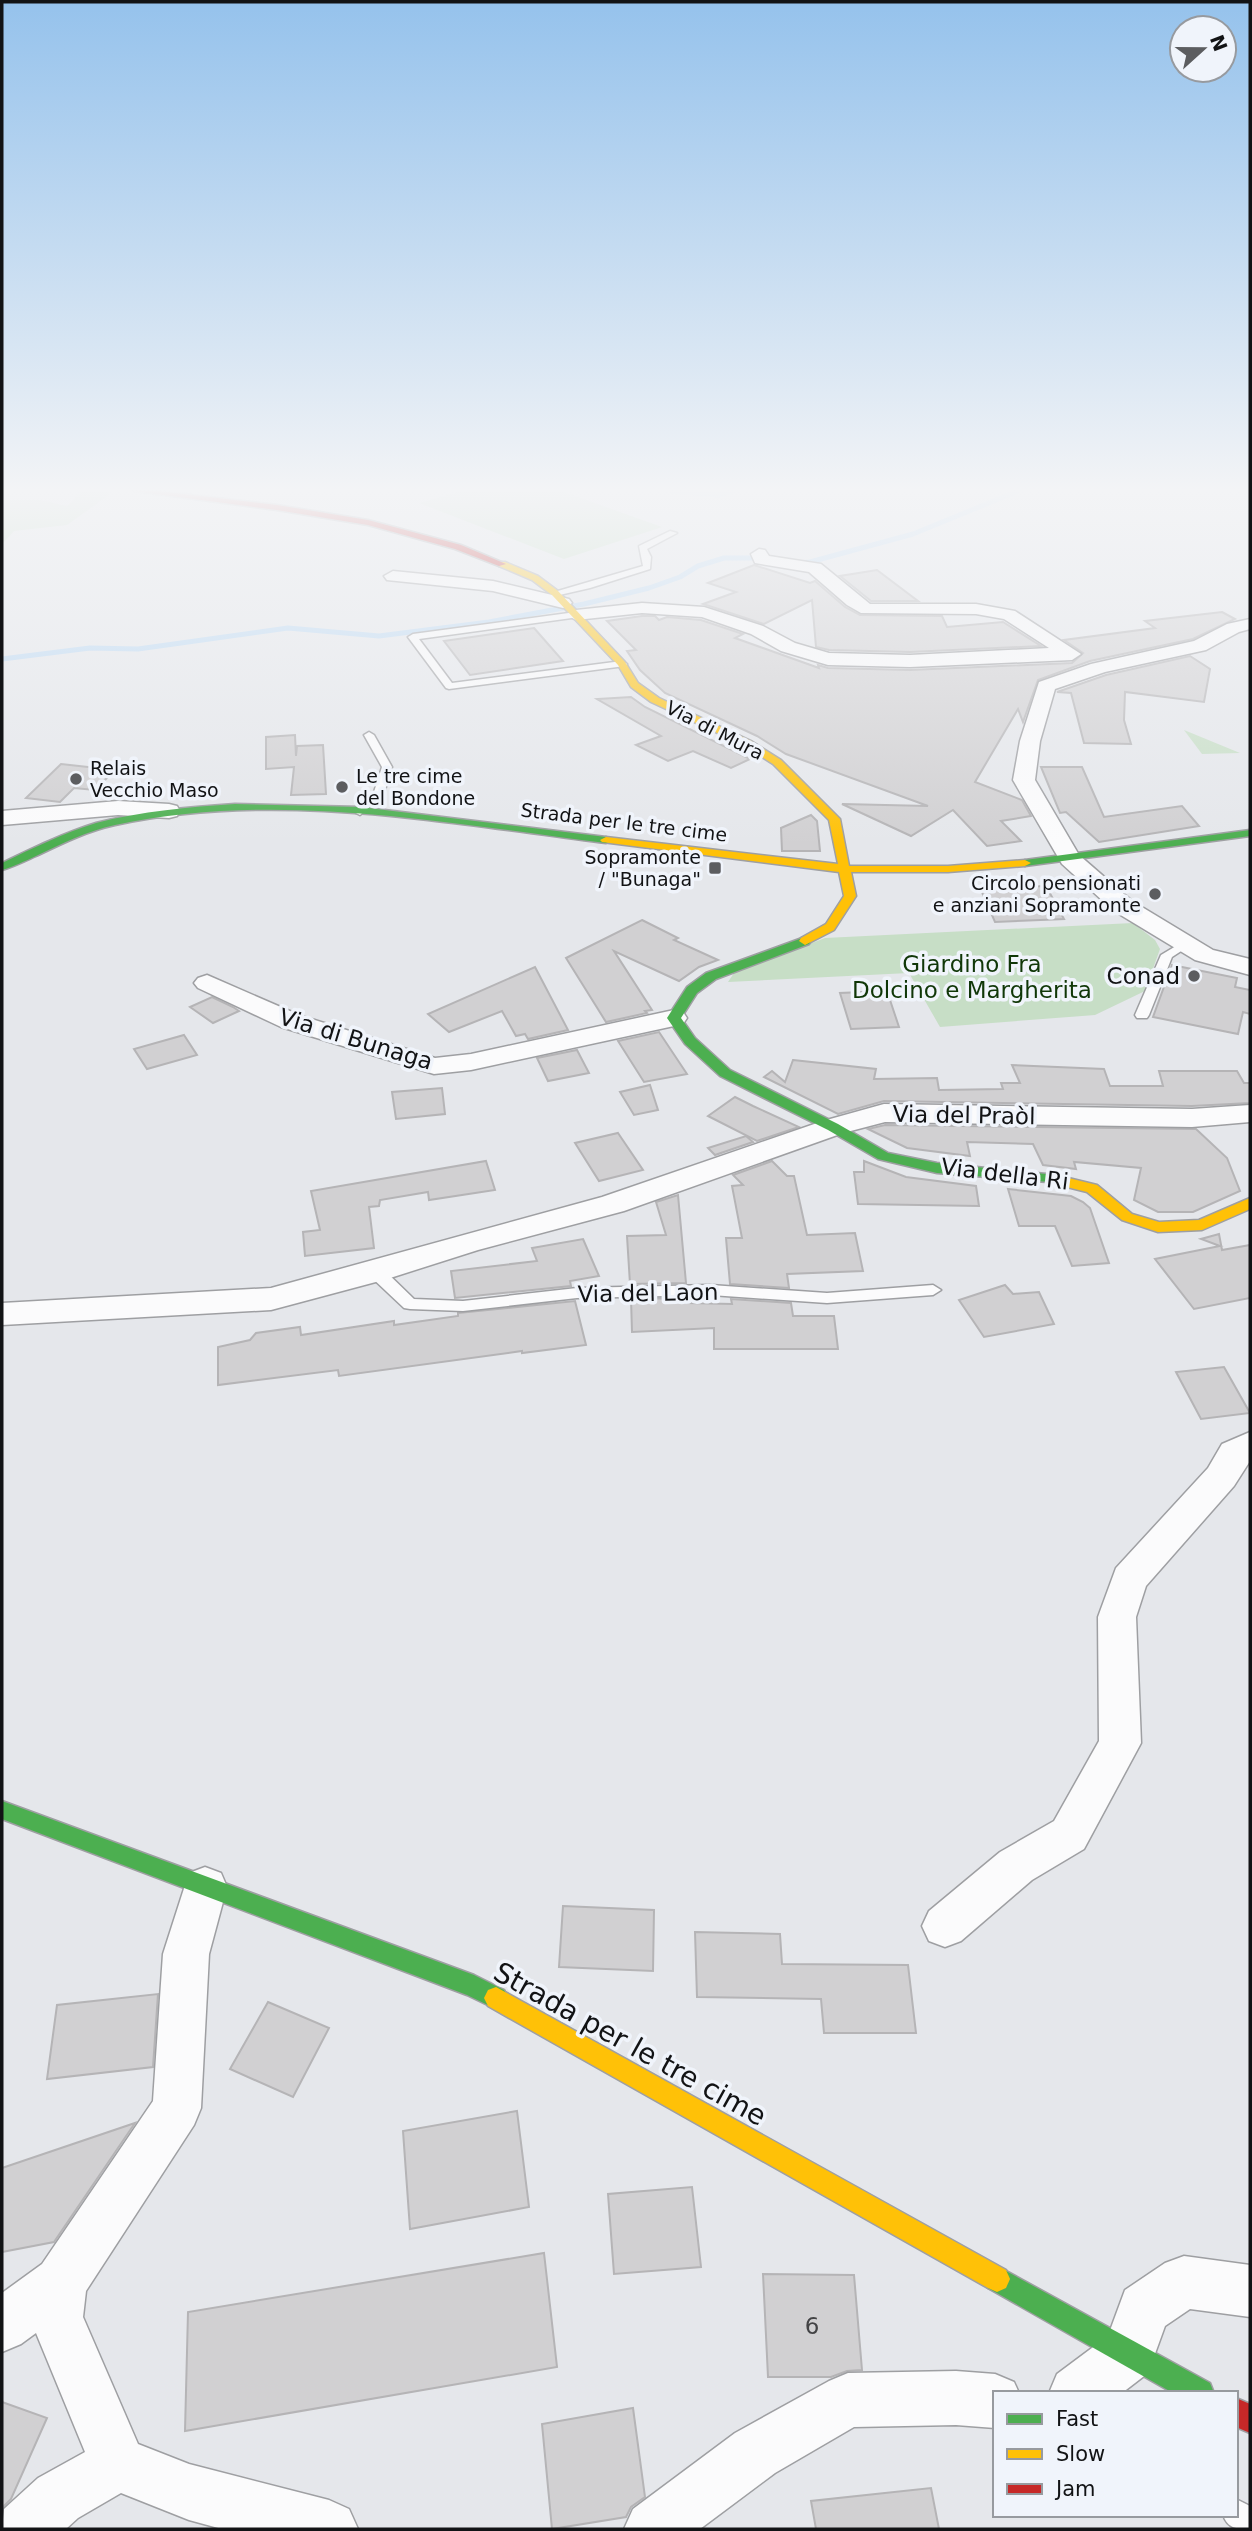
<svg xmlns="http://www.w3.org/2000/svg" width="1252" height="2531" viewBox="0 0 1252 2531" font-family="'DejaVu Sans',sans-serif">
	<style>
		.green { fill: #c7dec6 }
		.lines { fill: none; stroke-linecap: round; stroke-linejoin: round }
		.stream { stroke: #bad8f3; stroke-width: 5 }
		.building { fill: #d1d0d2; stroke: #b5b4b6; stroke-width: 2 }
		.lane-casing { stroke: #9e9fa2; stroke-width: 3 }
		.street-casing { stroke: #9e9fa2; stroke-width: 3 }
		.fast-casing { stroke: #9e9fa2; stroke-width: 3 }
		.slow-casing { stroke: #9e9fa2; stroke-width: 3 }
		.jam-casing { stroke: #9e9fa2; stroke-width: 3 }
		.lane { fill: #fbfbfc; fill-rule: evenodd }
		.street { fill: #fbfbfc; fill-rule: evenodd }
		.fast { fill: #4caf50; fill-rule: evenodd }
		.slow { fill: #ffc107; fill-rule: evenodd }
		.jam { fill: #c62828; fill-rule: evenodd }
		.poi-dot { fill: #5c5d60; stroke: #f0f4fb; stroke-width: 2.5 }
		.labels { text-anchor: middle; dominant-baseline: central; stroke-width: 7; stroke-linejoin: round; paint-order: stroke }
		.far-street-label { font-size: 19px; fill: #121315; stroke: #f0f4fb }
		.far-poi-label { font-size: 19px; fill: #121315; stroke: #f0f4fb; text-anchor: start }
		.park-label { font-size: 23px; fill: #103708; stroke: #f0f4fb }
		.poi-label { font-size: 23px; fill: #121315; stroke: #f0f4fb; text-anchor: end }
		.street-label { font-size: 23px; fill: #121315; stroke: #f0f4fb }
		.near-number-label { font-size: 23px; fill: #434345 }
		.near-street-label { font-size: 28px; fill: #121315; stroke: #f0f4fb }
	</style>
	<rect width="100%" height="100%" fill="#e5e7eb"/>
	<g class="green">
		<polygon points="82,491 108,491 109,495 67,525 14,531 2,544 2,500 41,500 67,506"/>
		<polygon points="462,491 561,491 662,527 564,559 419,503"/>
		<polygon points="1184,730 1240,753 1202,754"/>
		<polygon points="1133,923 1155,940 1160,949 1145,991 1095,1015 940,1027 909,973 728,982 734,973 825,938"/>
	</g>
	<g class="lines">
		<g class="stream">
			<polyline points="671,491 718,495 733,491"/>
			<polyline points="797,563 810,562 913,534 1018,491"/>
			<polyline points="2,659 90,648 138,649 288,628 379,636 489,622 584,604 649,588 680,577 698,566 724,558 763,558"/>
		</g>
	</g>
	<g class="building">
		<polygon points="754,565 810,583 815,581 845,607 860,615 942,616 947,627 1003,622 1041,646 910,652 829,650 816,647 812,600 764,624 703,604 736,592 708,583"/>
		<polygon points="877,570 918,601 871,601 840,576"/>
		<polygon points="1222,612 1235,619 1193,639 1090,661 1038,680 1023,722 1018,709 975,782 1022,800 1031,816 1001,821 1021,841 987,846 953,810 911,836 842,804 928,806 786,754 757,736 665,693 640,670 627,651 636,650 607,621 642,616 655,616 659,620 667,617 701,620 743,634 735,638 819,668 818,665 828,668 910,670 1072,663 1083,653 1064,640 1155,628 1145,621"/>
		<polygon points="534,628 563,661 470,675 444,641"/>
		<polygon points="1190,656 1210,669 1204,702 1125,692 1124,720 1131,744 1084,743 1071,693 1057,692 1106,675"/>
		<polygon points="631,697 645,707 750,759 731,768 693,751 668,761 636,745 661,736 597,699"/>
		<polygon points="295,735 296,756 297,746 323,745 326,794 291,795 294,767 266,769 266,737"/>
		<polygon points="61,764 115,770 95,790 74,788 60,802 26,798"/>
		<polygon points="1041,767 1082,767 1104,817 1182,806 1199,826 1099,842 1066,812 1060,813"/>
		<polygon points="811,815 817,821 820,851 782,851 781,828"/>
		<polygon points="1046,886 1064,919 995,922 980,888"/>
		<polygon points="642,920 678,938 674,940 718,960 699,967 679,981 614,951 652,1010 645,1011 647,1013 606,1022 566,958"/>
		<polygon points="1172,965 1237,978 1235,987 1250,990 1250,1014 1243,1012 1238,1034 1153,1017"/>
		<polygon points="535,967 568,1030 528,1039 525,1034 516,1036 502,1011 449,1032 428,1014"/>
		<polygon points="887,991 899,1027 851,1029 840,993"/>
		<polygon points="212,997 233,1007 239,1011 213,1023 190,1007"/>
		<polygon points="659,1032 687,1074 644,1082 618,1041"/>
		<polygon points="184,1035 197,1055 147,1069 134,1049"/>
		<polygon points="577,1050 589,1073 548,1081 537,1058"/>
		<polygon points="793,1060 876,1069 874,1079 937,1078 939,1090 1003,1089 1001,1083 1020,1083 1012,1065 1104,1069 1110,1086 1163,1086 1159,1071 1237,1071 1244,1083 1250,1083 1250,1103 1192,1106 884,1101 838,1114 764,1077 772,1071 785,1082"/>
		<polygon points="650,1085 658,1110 634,1115 620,1092"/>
		<polygon points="442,1088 445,1114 396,1119 392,1092"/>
		<polygon points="735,1097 753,1106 799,1127 757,1141 708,1116"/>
		<polygon points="885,1125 1196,1129 1227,1158 1240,1191 1193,1212 1158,1212 1134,1200 1141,1168 1074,1162 1076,1169 1043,1165 1033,1144 967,1142 970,1156 907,1148 868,1129"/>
		<polygon points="618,1133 643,1170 599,1181 575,1143"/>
		<polygon points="746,1136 753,1142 715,1155 708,1148"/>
		<polygon points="486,1161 495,1190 429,1200 428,1192 380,1200 379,1206 369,1207 374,1248 305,1256 303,1232 320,1230 311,1191"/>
		<polygon points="772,1161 787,1176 794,1176 807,1235 855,1233 863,1271 787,1274 789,1288 730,1284 726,1238 742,1238 732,1186 743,1185 733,1175"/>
		<polygon points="864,1161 906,1177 976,1186 979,1206 858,1204 854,1172 864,1172"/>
		<polygon points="1008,1189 1071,1196 1083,1202 1090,1208 1109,1263 1072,1266 1055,1226 1019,1226"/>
		<polygon points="678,1195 686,1283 630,1284 627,1236 666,1235 656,1202"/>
		<polygon points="1219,1234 1222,1250 1250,1245 1250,1298 1194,1309 1155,1259 1220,1246 1201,1239"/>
		<polygon points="583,1239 599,1276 570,1281 571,1286 455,1298 451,1271 537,1261 532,1248"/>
		<polygon points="1005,1285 1013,1294 1039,1292 1054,1324 984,1337 959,1300"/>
		<polygon points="687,1298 688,1303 732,1304 731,1299 791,1303 793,1316 834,1316 838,1349 714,1349 714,1328 632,1332 631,1299"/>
		<polygon points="575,1301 586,1345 522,1353 522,1351 339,1376 338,1370 218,1385 218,1347 250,1340 256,1333 300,1327 301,1335 394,1321 394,1325 458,1316 458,1313"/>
		<polygon points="1224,1367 1250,1413 1201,1419 1176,1372"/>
		<polygon points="563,1906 654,1910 653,1971 559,1967"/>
		<polygon points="695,1932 780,1934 782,1964 908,1965 916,2033 824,2033 821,1999 697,1997"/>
		<polygon points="158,1994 153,2067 47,2079 57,2005"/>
		<polygon points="268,2002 329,2028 293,2097 230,2069"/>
		<polygon points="517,2111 529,2207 410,2229 403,2131"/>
		<polygon points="135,2123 54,2242 2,2252 2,2168"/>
		<polygon points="692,2187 701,2267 614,2274 608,2194"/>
		<polygon points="544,2253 557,2367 185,2431 188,2312"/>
		<polygon points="763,2274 854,2275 862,2370 847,2371 831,2377 768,2377"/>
		<polygon points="2,2402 47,2418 11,2499 2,2508"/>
		<polygon points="633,2408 645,2497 631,2507 626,2517 552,2529 542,2424"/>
		<polygon points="931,2488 939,2529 816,2529 811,2501"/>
	</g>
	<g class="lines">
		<defs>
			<g id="lane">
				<polygon points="670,531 677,533 647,549 651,557 650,569 590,588 555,596 551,593 643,566 639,546"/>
				<polygon points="576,612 581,615 579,617 419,639 452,683 622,661 627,664 625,666 449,689 446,688 408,637 413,634"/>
				<polygon points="369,732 374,735 392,767 384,793 360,815 354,812 374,792 382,767 364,735"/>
				<polygon points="1186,940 1192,944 1172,957 1149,1015 1147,1018 1137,1018 1135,1015 1161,955"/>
				<polygon points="376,1267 382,1268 414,1299 463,1301 577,1288 711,1285 827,1293 933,1285 941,1290 933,1295 827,1303 711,1295 577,1298 463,1311 410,1309 404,1308 370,1276 368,1272 370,1268"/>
				<path d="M 1236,2499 L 1250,2506 L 1250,2529 C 1237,2529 1228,2529 1223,2515 L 1236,2515 Z"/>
			</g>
			<g id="street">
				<polygon points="759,549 765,550 769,556 821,564 870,604 976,604 1015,611 1081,654 1072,660 910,667 828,665 781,651 751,634 702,617 642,613 576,620 567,615 576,610 642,603 704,607 763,626 795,643 829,653 910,655 1049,648 1004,619 976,614 861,613 847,605 809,572 755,563 751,554"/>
				<polygon points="393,571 493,581 569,599 572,603 563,608 493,591 387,580 384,576"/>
				<polygon points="1250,619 1250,629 1239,632 1206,650 1105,672 1055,689 1040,741 1035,780 1079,855 1132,901 1213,950 1250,959 1250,975 1195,960 1114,911 1062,864 1013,780 1020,741 1039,682 1091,664 1194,641 1227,624"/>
				<polygon points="118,801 169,804 177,806 180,811 177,816 169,818 118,815 2,825 2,811"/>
				<polygon points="207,975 299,1015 435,1058 471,1054 674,1010 683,1012 687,1018 683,1024 674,1026 471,1070 434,1074 281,1027 198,988 194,983 198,978"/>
				<polygon points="884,1104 1192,1109 1250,1105 1250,1122 1192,1127 885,1122 843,1133 624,1211 478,1250 387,1279 271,1310 2,1325 2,1303 271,1288 602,1197 823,1121"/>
				<polygon points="1250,1432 1250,1461 1234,1486 1146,1586 1136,1617 1141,1743 1084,1849 1032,1880 961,1941 945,1947 929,1941 922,1926 929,1911 1000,1852 1054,1821 1099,1741 1098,1617 1116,1568 1208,1468 1222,1444"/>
				<polygon points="205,1867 221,1873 227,1887 209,1954 201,2108 194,2125 86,2291 83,2317 138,2444 189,2464 329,2500 349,2509 358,2529 222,2529 189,2520 121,2493 78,2518 66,2529 2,2529 4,2509 38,2478 85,2452 36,2333 21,2344 2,2352 2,2293 42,2264 153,2101 163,1954 189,1873"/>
				<polygon points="1184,2256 1250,2265 1250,2317 1190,2309 1165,2326 1148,2373 1122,2393 1049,2393 1057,2374 1108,2336 1125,2290 1165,2263"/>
				<polygon points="956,2371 995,2374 1014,2382 1019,2393 995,2393 995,2428 956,2425 854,2427 775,2473 700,2529 624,2529 633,2509 735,2433 829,2381 848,2373"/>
			</g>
			<g id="fast">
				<path d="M 235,804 L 360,807 L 606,837 L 612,840 L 606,843 C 445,823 277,790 115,825 C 87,831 61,844 36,856 C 25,861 13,867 2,870 L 2,863 C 33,848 64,833 96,823 C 142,811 189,807 235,804 Z"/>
				<polygon points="1250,830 1250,836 1025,866 1019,863 1025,860"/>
				<polygon points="805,937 811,941 809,944 716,979 697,993 681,1018 695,1038 730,1070 838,1124 888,1153 937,1163 1056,1175 1063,1180 1061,1183 937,1173 878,1159 828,1130 720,1076 685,1044 667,1018 687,987 706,973"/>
				<polygon points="2,1801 474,1975 504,1990 508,1998 504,2006 496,2009 467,1995 2,1819"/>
				<polygon points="997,2266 1210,2383 1214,2393 1173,2393 988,2288 984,2279 988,2270"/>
			</g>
			<g id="slow">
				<polygon points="499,562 505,562 538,576 558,591 625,662 638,683 659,698 751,741 781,760 840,819 849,866 948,866 1025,860 1031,863 1025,866 948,872 851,872 856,896 834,930 805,945 799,941 801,938 826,924 844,896 839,872 602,842 600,840 606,837 838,864 829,820 773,764 743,745 651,702 631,687 618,665 552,595 532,580 499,566"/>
				<polygon points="1056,1175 1097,1185 1132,1214 1159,1222 1199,1220 1250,1198 1250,1209 1202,1230 1158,1232 1122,1220 1087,1192 1051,1183 1049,1180"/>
				<polygon points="496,1987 1006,2270 1010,2279 1006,2288 997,2292 988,2288 488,2006 484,1998 488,1990"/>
			</g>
			<g id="jam">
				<polygon points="134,491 158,491 277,505 368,520 461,545 506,564 499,566 455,549 368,525 277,510"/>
				<polygon points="1236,2398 1250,2404 1250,2433 1236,2427"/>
			</g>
		</defs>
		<use href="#lane" class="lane-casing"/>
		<use href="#street" class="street-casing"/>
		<use href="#fast" class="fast-casing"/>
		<use href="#slow" class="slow-casing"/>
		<use href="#jam" class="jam-casing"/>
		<use href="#lane" class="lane"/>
		<use href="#street" class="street"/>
		<use href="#fast" class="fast"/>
		<use href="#slow" class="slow"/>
		<use href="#jam" class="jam"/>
	</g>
	<linearGradient id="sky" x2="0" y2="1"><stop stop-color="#95c2ec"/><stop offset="0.58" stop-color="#f3f4f6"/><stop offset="1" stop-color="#f3f4f6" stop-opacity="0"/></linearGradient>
	<rect width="1252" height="845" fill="url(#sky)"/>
	<g class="poi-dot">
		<circle cx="76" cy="779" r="7"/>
		<circle cx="342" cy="787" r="7"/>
		<rect x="708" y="861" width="14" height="14" rx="3.5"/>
		<circle cx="1155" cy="894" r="7"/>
		<circle cx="1194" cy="976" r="7"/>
	</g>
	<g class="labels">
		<g class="far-street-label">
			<text transform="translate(715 730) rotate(27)">Via di Mura</text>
			<text transform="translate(624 822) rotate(7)">Strada per le tre cime</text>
		</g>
		<g class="far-poi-label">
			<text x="90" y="768">Relais<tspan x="90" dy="22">Vecchio Maso</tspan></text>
			<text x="356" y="776">Le tre cime<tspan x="356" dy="22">del Bondone</tspan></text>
			<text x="701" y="857" text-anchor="end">Sopramonte<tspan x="701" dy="22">/ "Bunaga"</tspan></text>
			<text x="1141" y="883" text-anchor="end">Circolo pensionati<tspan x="1141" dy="22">e anziani Sopramonte</tspan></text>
		</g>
		<g class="park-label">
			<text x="972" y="964">Giardino Fra<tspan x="972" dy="26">Dolcino e Margherita</tspan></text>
		</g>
		<g class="poi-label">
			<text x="1180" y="976">Conad</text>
		</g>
		<g class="street-label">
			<text transform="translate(356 1039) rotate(17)">Via di Bunaga</text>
			<text transform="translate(964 1115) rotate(1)">Via del Praòl</text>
			<text transform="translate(1005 1174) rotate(7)">Via della Ri</text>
			<text transform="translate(648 1293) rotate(-1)">Via del Laon</text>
		</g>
		<g class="near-number-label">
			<text x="812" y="2326">6</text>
		</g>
		<g class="near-street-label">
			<text transform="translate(630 2044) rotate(29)">Strada per le tre cime</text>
		</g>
	</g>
	<rect width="1252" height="2531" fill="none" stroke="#121315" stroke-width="7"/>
	<rect x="993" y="2391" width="245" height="126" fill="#f0f4fb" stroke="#979a9f" stroke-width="2"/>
	<rect x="1007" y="2414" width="35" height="10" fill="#4caf50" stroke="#979a9f" stroke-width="2"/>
	<text x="1056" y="2426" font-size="21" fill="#121315">Fast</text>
	<rect x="1007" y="2449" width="35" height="10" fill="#ffc107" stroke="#979a9f" stroke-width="2"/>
	<text x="1056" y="2461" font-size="21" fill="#121315">Slow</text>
	<rect x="1007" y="2484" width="35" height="10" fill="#c62828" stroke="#979a9f" stroke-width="2"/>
	<text x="1056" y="2496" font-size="21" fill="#121315">Jam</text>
	<g transform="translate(1203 49) rotate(69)"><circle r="33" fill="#f0f4fb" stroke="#979a9f" stroke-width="2"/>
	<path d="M0-5L12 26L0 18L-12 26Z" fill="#5c5d60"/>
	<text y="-10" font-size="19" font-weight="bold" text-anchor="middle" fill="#121315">N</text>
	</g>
</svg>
